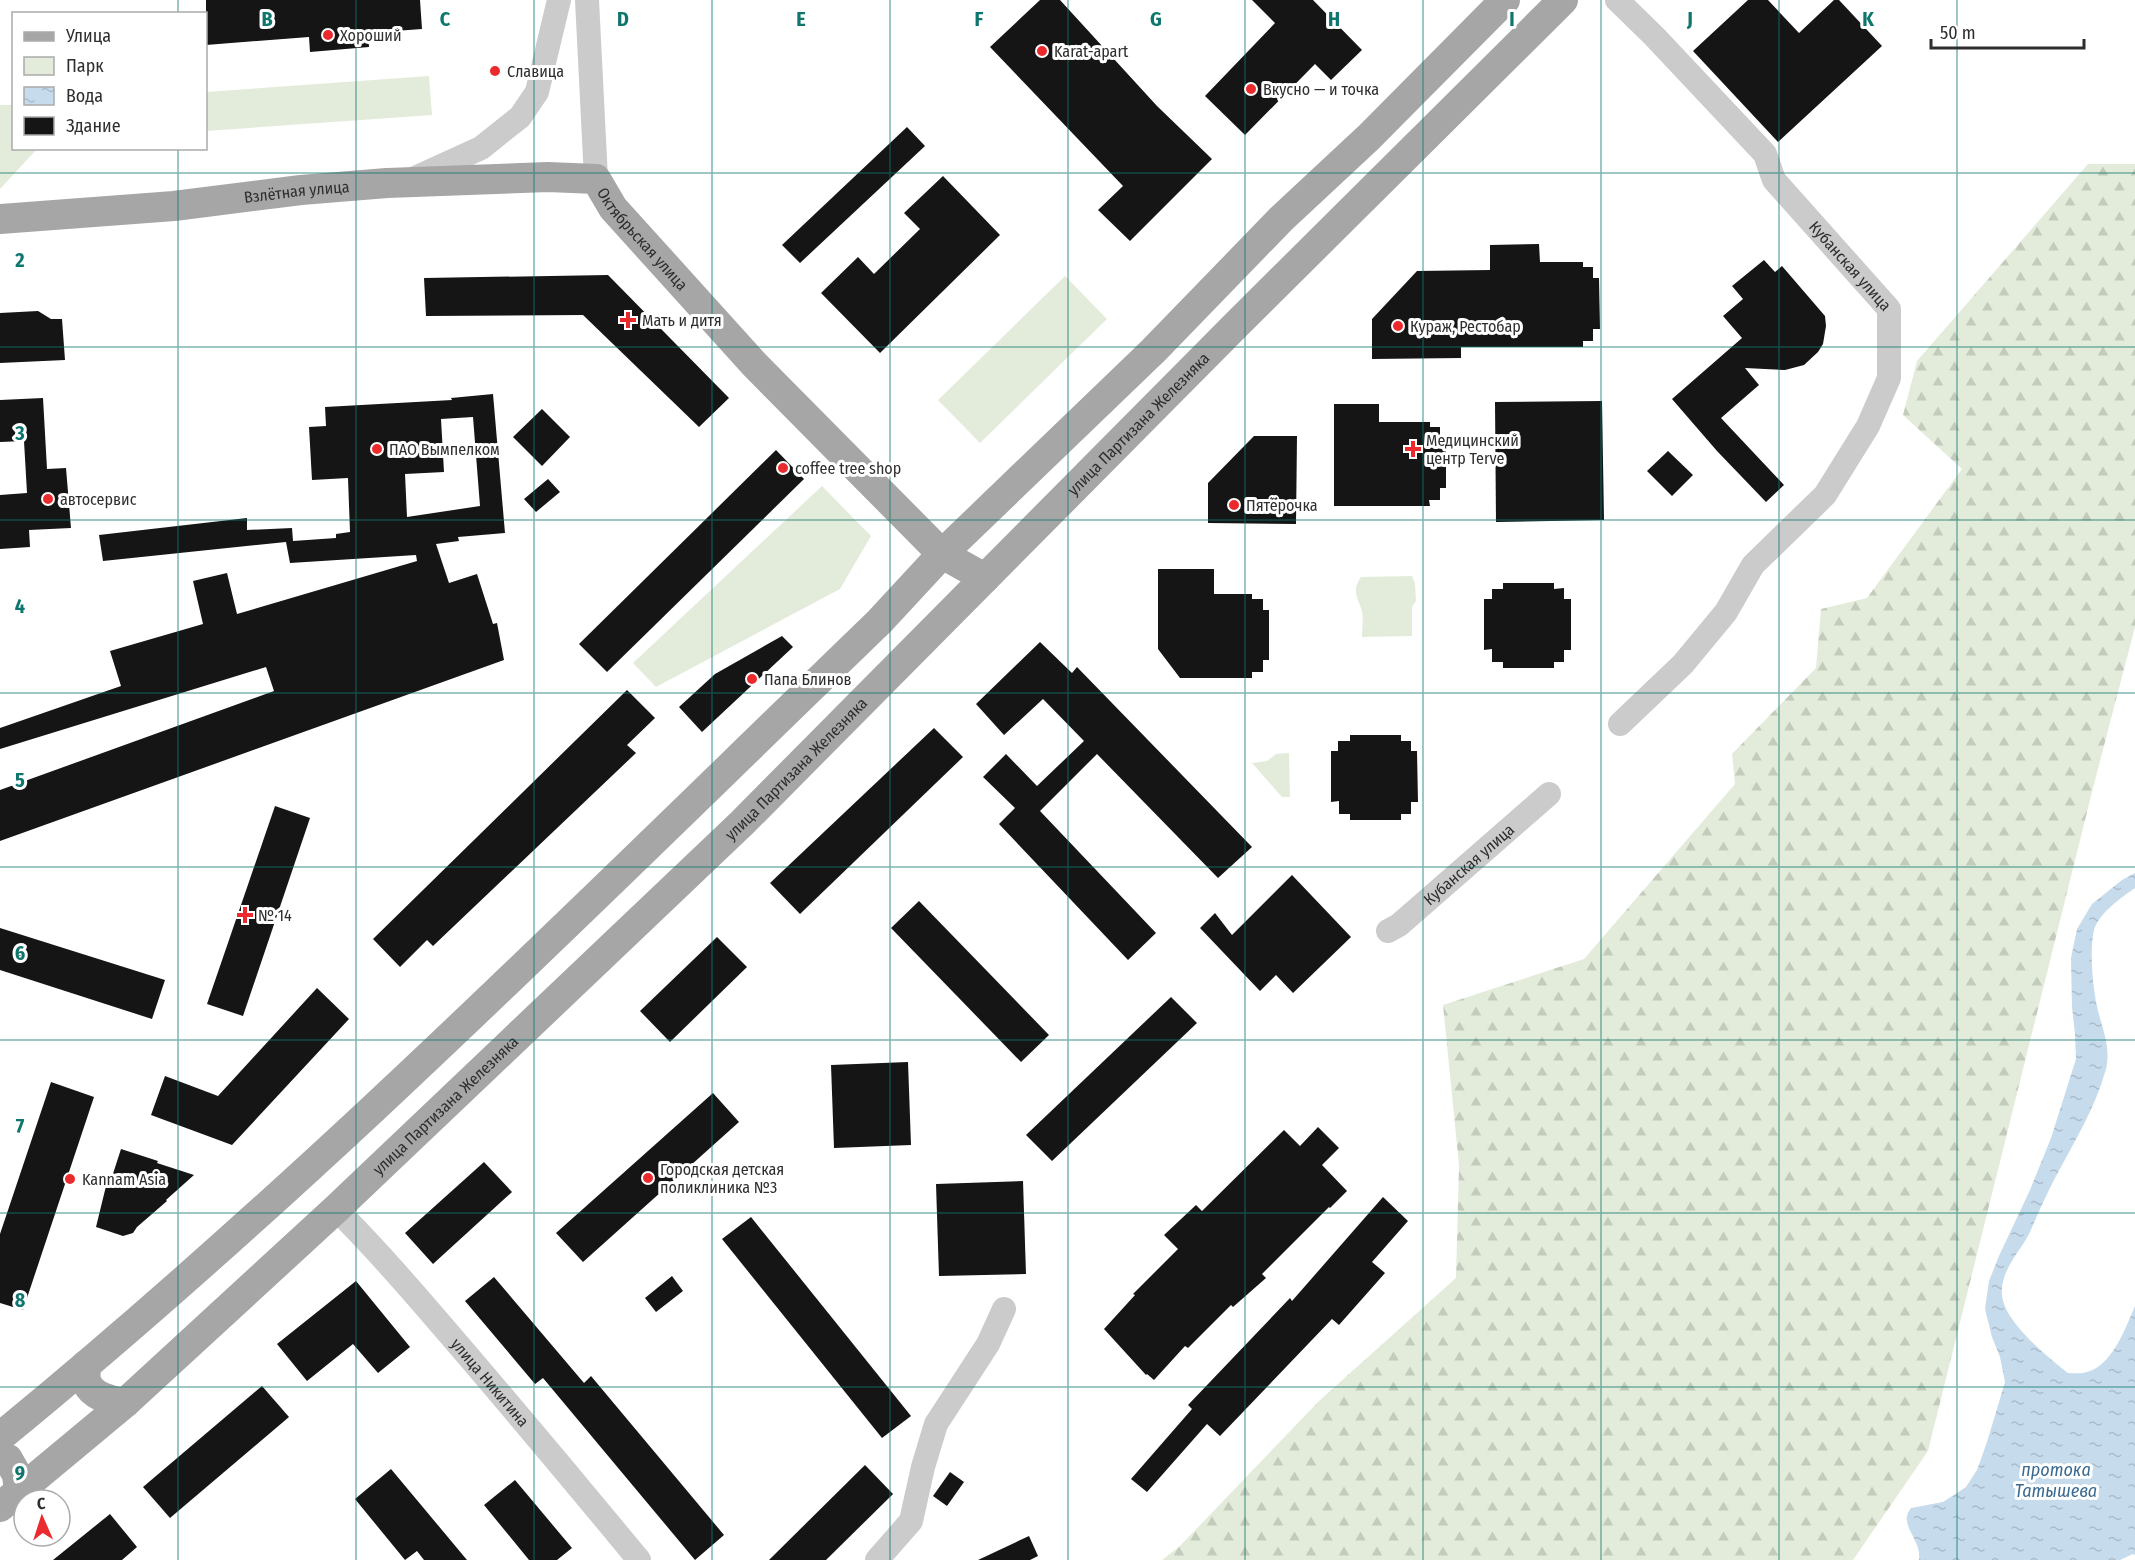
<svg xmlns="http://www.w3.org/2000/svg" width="2135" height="1560" viewBox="0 0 2135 1560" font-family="'Fira Sans Condensed',sans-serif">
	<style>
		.green { fill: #e3ecdb }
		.forest { fill: url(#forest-firs) }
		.water { fill: url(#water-ripples) }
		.building { fill: #151515; fill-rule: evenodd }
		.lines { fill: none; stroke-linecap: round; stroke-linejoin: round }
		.minor { stroke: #cbcbcb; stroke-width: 24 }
		.major { stroke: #a6a6a6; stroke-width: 30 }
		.grid { fill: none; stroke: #0f766e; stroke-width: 1.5; stroke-opacity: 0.55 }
		.poi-dot { fill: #ea2a2d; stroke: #fff; stroke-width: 2 }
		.labels { text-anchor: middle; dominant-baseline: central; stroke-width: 6; stroke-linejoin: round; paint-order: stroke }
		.poi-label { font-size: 16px; fill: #2e2e2e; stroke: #fff; text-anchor: start }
		.street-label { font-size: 16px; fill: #2e2e2e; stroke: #fff }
		.water-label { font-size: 18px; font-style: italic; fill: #396a92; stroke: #fff }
		.grid-label { font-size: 20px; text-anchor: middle; font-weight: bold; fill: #0f766e; stroke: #fff; stroke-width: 6; stroke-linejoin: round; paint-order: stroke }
	</style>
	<defs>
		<pattern id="forest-firs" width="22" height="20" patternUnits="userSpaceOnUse" patternTransform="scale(1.5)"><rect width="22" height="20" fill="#e3ecdb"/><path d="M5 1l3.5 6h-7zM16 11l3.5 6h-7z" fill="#c3cbbc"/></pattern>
		<pattern id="water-ripples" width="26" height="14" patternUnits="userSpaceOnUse" patternTransform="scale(1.5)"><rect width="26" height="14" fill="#c6dbec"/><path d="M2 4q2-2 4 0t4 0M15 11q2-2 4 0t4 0" fill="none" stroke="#aabccb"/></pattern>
	</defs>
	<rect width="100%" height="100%" fill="#fff"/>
	<g class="green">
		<polygon points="429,76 432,115 206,131 206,92"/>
		<polygon points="0,105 13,105 14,148 37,149 0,189"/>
		<polygon points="1065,276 1107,319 980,443 938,400"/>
		<polygon points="822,486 871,536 840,589 656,687 633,663"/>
		<path d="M 1412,576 L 1415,583 L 1416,601 L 1412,607 L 1412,636 L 1362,637 C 1362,629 1364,615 1361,608 C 1357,596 1352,590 1361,577 Z"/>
		<polygon points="1289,753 1290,797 1282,797 1252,763 1267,761 1276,754"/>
	</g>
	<polygon class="forest" points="2088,164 2135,164 2135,627 2094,784 1928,1451 1853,1560 1162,1560 1180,1546 1319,1401 1456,1278 1459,1165 1443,1005 1584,959 1735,784 1732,754 1816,668 1821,609 1867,598 1962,469 1903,415 1917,361"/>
	<path class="water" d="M 2135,873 L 2135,888 C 2122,897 2099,913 2094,930 C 2089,950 2093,991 2098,1011 C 2103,1030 2111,1049 2106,1069 C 2095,1109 2073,1144 2054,1180 C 2045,1197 2037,1216 2029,1234 C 2019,1253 2000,1271 2002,1295 C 2004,1322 2048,1357 2068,1373 C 2074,1373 2082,1374 2087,1372 C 2112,1366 2126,1327 2135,1306 L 2135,1555 L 2133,1554 L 2120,1560 L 1919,1560 C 1922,1539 1897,1524 1911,1508 L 1943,1502 L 1966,1487 L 1977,1470 L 1987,1442 L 2005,1382 L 2000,1357 L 1992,1337 L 1985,1309 L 1989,1281 L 1999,1256 L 2030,1190 L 2051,1138 L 2076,1059 L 2075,1034 L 2072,1007 L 2071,958 L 2077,929 L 2092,904 L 2122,880 Z"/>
	<g class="building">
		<polygon points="206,0 420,0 422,29 368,33 369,47 310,52 309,37 206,45"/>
		<polygon points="1040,0 1060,0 1157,106 1212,159 1130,241 1098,210 1123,186 990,47"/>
		<polygon points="1252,0 1313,0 1362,50 1331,80 1315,64 1245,135 1205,96 1275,23"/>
		<polygon points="1748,0 1768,0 1799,33 1834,0 1839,0 1882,46 1778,142 1693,51"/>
		<polygon points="907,127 925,146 800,263 782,245"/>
		<polygon points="943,176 1000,235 880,353 821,293 858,257 874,274 920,229 904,213"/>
		<polygon points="1539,244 1540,262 1583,262 1583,267 1593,267 1593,278 1599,278 1600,329 1593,329 1593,341 1583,341 1583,347 1461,347 1461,358 1372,359 1372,319 1417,271 1490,270 1490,245"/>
		<polygon points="1764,260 1775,272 1782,266 1825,316 1826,326 1823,344 1818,352 1804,365 1785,370 1745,368 1759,385 1721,418 1784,485 1766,502 1717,451 1672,399 1742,338 1723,316 1743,299 1732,286"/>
		<polygon points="608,275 729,398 699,427 583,315 426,316 424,278"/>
		<polygon points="38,311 51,319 62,319 65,360 0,363 0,313"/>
		<path d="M 493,394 L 505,533 L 458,537 L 459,541 L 436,544 L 449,583 L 477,574 L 493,624 L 497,623 L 504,660 L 0,841 L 0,790 L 274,691 L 266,667 L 0,749 L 0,728 L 121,686 L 110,651 L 203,624 L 193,581 L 227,573 L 237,614 L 417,561 L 416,555 L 290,563 L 286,542 L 103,561 L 99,535 L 247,518 L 247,530 L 292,528 L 293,541 L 336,538 L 336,534 L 350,532 L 348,478 L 312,480 L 309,427 L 326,426 L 325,407 L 452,400 L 451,398 ZM 473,417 L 480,506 L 407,517 L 405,474 L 444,472 L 441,419 Z"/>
		<polygon points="43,398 47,469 66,468 71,528 29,530 30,547 0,549 0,495 27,493 24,441 0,442 0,400"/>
		<polygon points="1602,401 1604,520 1496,522 1495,402"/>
		<polygon points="1334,404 1379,404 1379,422 1430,422 1430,427 1440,427 1440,438 1446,438 1446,488 1440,488 1440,500 1429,500 1430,506 1334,506"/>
		<polygon points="542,409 570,437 542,466 513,437"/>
		<polygon points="1254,436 1297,436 1296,524 1208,523 1208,483"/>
		<polygon points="776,450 804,479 607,672 579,644"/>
		<polygon points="1668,451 1693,475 1672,496 1647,471"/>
		<polygon points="548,479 560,492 536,512 524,499"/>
		<polygon points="1158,569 1214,569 1214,594 1252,594 1252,599 1263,599 1263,610 1269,610 1269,660 1263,660 1263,672 1252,672 1252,678 1180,678 1158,649"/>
		<polygon points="1503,583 1554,583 1554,589 1564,588 1564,599 1571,599 1571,650 1564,650 1564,662 1554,662 1554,668 1503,668 1503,662 1492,662 1492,649 1484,650 1484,599 1492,599 1492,589 1503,589"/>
		<polygon points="782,636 793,647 702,732 679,707 715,674"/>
		<polygon points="1040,642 1072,673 1077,667 1252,847 1218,878 1097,754 1040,811 1156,933 1128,960 999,824 1015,808 983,777 1006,754 1037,786 1084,741 1043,699 1004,735 976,704"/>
		<polygon points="627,690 655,718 627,745 636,753 433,946 427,940 400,967 373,939"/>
		<polygon points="934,728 963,757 800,914 770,883"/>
		<polygon points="1350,735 1401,735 1401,741 1411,741 1411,751 1417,751 1418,802 1411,802 1411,814 1401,814 1401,820 1350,820 1350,814 1339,814 1339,801 1331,802 1331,751 1338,751 1338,741 1350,741"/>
		<polygon points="275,806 310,818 243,1016 207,1004"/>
		<polygon points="1292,875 1351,937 1293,993 1276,975 1260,991 1200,928 1215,913 1232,935"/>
		<polygon points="919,901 1049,1035 1021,1062 891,928"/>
		<polygon points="0,928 165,980 152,1019 0,970"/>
		<polygon points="717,937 747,967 670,1042 640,1011"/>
		<polygon points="317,988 349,1019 232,1145 151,1115 165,1076 218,1096"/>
		<polygon points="1171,997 1197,1023 1052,1161 1026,1135"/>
		<polygon points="908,1062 911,1145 834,1148 831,1065"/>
		<polygon points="51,1082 94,1097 23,1310 0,1303 0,1234"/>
		<polygon points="713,1093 739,1122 583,1262 556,1233"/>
		<polygon points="1318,1127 1339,1148 1322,1165 1347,1191 1330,1208 1329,1207 1262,1274 1266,1278 1233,1307 1231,1305 1188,1348 1185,1346 1154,1380 1147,1374 1146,1375 1104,1329 1135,1295 1133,1294 1178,1249 1164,1235 1196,1205 1202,1211 1284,1130 1300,1146"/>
		<polygon points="121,1149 158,1161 157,1163 194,1175 166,1200 167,1201 137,1227 133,1233 123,1236 96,1227 107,1182 110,1183"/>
		<polygon points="484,1162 512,1192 433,1264 405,1233"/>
		<polygon points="1023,1181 1026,1274 939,1276 936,1184"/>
		<polygon points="1383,1197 1408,1221 1372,1262 1385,1273 1339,1325 1332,1319 1220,1436 1207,1424 1147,1492 1131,1479 1192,1409 1188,1405 1290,1298 1292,1301"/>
		<polygon points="751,1217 911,1416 882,1438 722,1239"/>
		<polygon points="672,1276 683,1291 656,1312 645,1298"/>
		<polygon points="494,1277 584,1383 591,1376 724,1535 695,1560 543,1378 535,1384 465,1301"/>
		<polygon points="356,1281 410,1347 378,1373 353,1344 307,1381 277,1344"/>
		<polygon points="262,1386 289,1417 170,1518 143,1487"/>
		<polygon points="865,1465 893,1494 826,1560 769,1560"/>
		<polygon points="391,1469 467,1560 424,1560 417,1551 405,1560 355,1499"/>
		<polygon points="950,1472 964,1482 947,1506 933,1496"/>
		<polygon points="515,1480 572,1548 557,1560 529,1560 484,1505"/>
		<polygon points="110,1514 137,1547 122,1560 53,1560"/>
		<polygon points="1029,1536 1038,1556 1030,1560 978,1560"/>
	</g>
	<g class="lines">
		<g class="minor">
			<polyline points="587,0 596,179"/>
			<path id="s1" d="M 1617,0 L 1654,36 L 1765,154 L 1774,180 L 1889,309 L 1889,378 L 1868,426 L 1825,495 L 1753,565 L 1726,612 L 1683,664 L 1620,724"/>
			<polyline points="413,179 481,148 520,117 537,92 559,0"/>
			<path id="s2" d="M 1388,931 L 1399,925 L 1549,794"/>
			<path id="s3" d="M 336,1209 C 383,1256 425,1306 468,1356 C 526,1424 583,1492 639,1560"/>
			<polyline points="877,1560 911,1521 923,1467 936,1424 988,1344 1004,1309"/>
		</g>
		<g class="major">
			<path id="s4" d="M 0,219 L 174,206 L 301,190 L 387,183 L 548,177 L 596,179 L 613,208 L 754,364 L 942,554 L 985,578"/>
			<path d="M 86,1365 C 86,1370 85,1376 86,1380 C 90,1396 112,1401 125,1403"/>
			<path d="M 0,1437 C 309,1184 591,900 879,622 L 942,554 L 1153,351 L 1281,219 L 1369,137 L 1505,0"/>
			<polyline points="0,1457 8,1459 17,1475 19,1492"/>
			<path id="s5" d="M 0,1507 L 125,1403 L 336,1209 L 742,823 L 1235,326 L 1563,0"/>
		</g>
	</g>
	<path class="grid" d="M 178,0 L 178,14M 356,0 L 356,1560M 534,0 L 534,1560M 712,0 L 712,1560M 890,0 L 890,1560M 1068,0 L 1068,1560M 1245,0 L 1245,1560M 1423,0 L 1423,1560M 1601,0 L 1601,1560M 1779,0 L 1779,1560M 1957,0 L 1957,1560M 178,148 L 178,1560M 0,173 L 2135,173M 0,347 L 2135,347M 0,520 L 2135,520M 0,693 L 2135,693M 0,867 L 2135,867M 0,1040 L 2135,1040M 0,1213 L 2135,1213M 0,1387 L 2135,1387"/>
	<g class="poi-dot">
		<circle cx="328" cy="35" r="6"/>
		<circle cx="1042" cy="51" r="6"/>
		<circle cx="495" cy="71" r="6"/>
		<circle cx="1251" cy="89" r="6"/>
		<path d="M625 311h6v6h6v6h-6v6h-6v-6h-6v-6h6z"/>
		<circle cx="1398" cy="326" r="6"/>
		<circle cx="377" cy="449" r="6"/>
		<path d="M1410 440h6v6h6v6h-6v6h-6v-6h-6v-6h6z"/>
		<circle cx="783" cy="468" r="6"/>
		<circle cx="48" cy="499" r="6"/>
		<circle cx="1234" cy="505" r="6"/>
		<circle cx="752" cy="679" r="6"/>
		<path d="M242 906h6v6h6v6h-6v6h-6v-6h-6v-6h6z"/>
		<circle cx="648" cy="1178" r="6"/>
		<circle cx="70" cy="1179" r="6"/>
	</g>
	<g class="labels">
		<g class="poi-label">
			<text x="340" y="35">Хороший</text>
			<text x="1054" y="51">Karat-apart</text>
			<text x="507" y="71">Славица</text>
			<text x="1263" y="89">Вкусно — и точка</text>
			<text x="642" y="320">Мать и дитя</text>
			<text x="1410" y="326">Кураж, Рестобар</text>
			<text x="1426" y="440">Медицинский<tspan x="1426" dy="18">центр Terve</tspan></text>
			<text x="389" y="449">ПАО Вымпелком</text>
			<text x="795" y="468">coffee tree shop</text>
			<text x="60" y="499">автосервис</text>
			<text x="1246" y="505">Пятёрочка</text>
			<text x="764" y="679">Папа Блинов</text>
			<text x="258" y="915">№ 14</text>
			<text x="660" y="1169">Городская детская<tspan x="660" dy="18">поликлиника №3</tspan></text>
			<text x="82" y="1179">Kannam Asia</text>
		</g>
		<g class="street-label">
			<text stroke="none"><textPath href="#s4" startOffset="298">Взлётная улица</textPath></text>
			<text stroke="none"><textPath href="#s4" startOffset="674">Октябрьская улица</textPath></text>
			<text stroke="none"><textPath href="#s1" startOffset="356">Кубанская улица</textPath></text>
			<text stroke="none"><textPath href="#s5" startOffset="1572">улица Партизана Железняка</textPath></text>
			<text stroke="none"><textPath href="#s5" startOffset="1086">улица Партизана Железняка</textPath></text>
			<text stroke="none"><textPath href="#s2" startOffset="105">Кубанская улица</textPath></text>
			<text stroke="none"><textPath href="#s5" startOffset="600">улица Партизана Железняка</textPath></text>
			<text stroke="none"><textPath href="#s3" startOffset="232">улица Никитина</textPath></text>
		</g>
		<g class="water-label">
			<text x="2056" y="1470">протока<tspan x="2056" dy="21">Татышева</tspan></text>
		</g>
	</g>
	<g class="grid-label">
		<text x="267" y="26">B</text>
		<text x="445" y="26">C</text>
		<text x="623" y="26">D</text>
		<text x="801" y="26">E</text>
		<text x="979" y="26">F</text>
		<text x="1156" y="26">G</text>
		<text x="1334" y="26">H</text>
		<text x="1512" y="26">I</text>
		<text x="1690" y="26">J</text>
		<text x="1868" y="26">K</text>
		<text x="20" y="267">2</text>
		<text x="20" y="440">3</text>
		<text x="20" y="613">4</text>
		<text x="20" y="787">5</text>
		<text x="20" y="960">6</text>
		<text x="20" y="1133">7</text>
		<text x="20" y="1307">8</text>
		<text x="20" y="1480">9</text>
	</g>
	<rect x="12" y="12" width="195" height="138" fill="#ffffff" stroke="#ababab" stroke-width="1.5"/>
	<rect x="24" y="32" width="30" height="9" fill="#a6a6a6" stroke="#ababab" stroke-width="1.5"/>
	<text x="66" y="42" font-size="18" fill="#2e2e2e">Улица</text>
	<rect x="24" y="57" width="30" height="18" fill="#e3ecdb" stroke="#ababab" stroke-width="1.5"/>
	<text x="66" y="72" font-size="18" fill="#2e2e2e">Парк</text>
	<rect x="24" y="87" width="30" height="18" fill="url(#water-ripples)" stroke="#ababab" stroke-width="1.5"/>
	<text x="66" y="102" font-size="18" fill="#2e2e2e">Вода</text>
	<rect x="24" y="117" width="30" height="18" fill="#151515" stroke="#ababab" stroke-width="1.5"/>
	<text x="66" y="132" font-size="18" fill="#2e2e2e">Здание</text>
	<g transform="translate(42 1518) rotate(357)"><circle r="28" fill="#ffffff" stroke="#ababab" stroke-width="1.5"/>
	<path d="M0-4.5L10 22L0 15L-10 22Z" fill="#ea2a2d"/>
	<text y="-9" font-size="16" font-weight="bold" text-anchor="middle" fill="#2e2e2e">С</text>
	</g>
	<path d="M1931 39v9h153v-9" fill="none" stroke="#2e2e2e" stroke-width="3"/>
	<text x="1940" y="39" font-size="18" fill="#2e2e2e" stroke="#ffffff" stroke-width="4.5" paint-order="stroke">50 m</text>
</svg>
